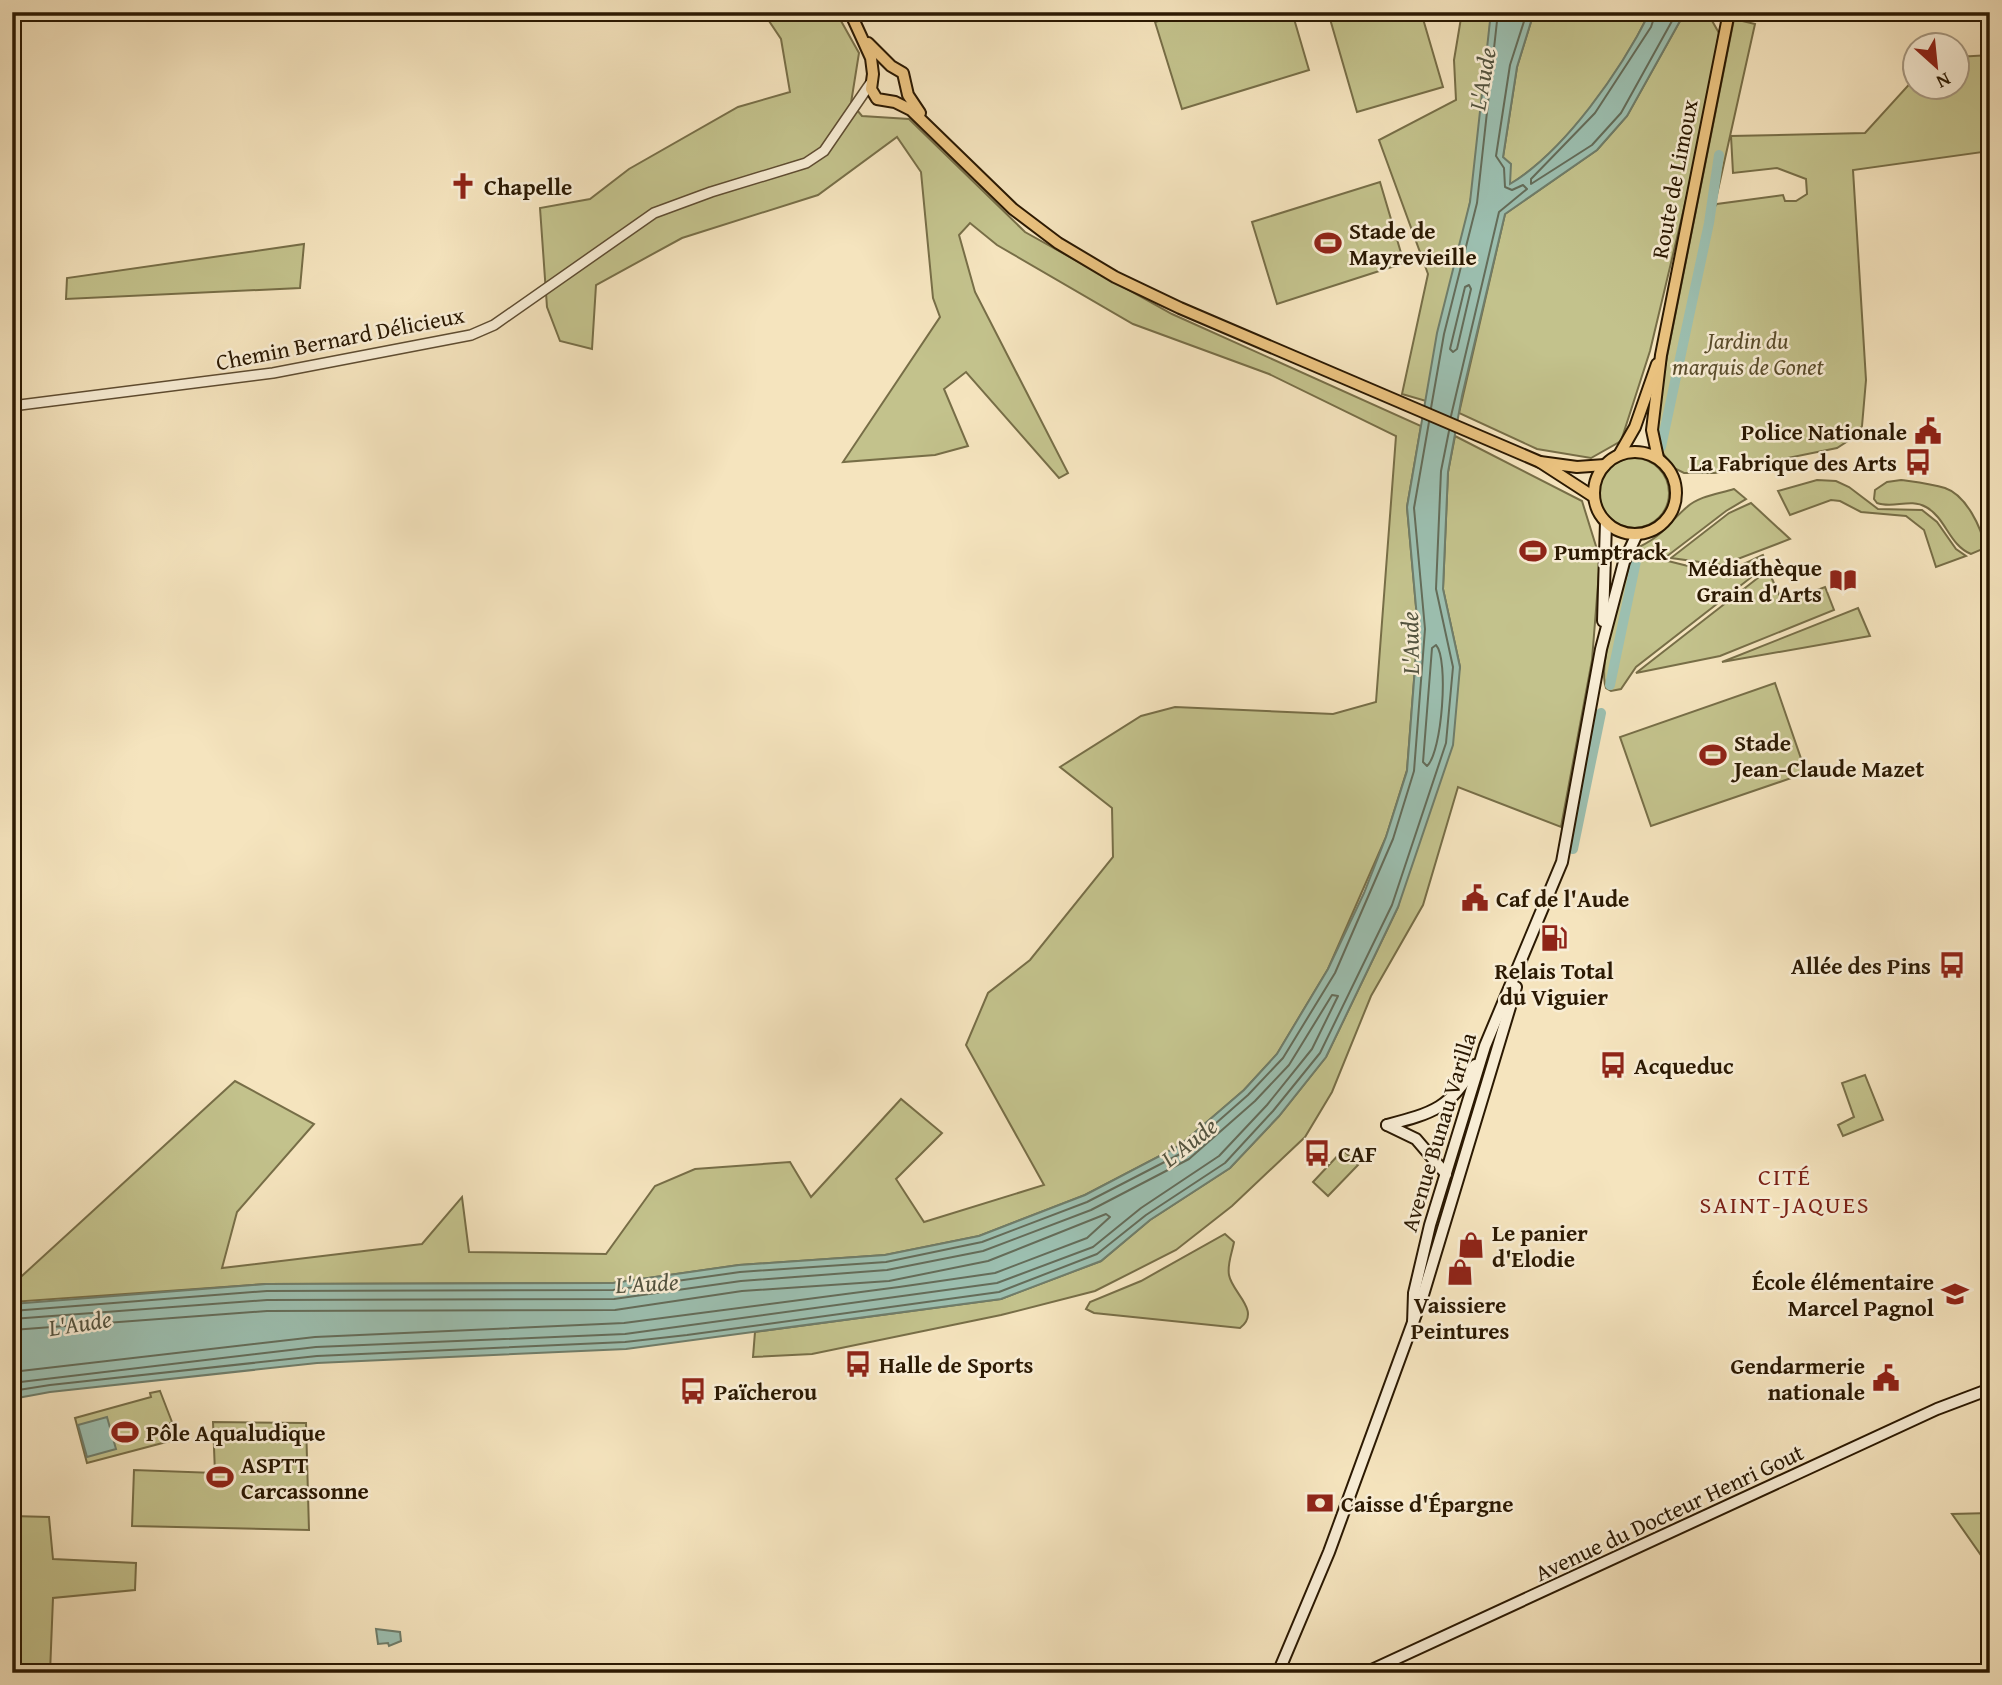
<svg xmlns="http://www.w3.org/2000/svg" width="2002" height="1685" viewBox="0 0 2002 1685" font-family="'Gentium Book Plus',serif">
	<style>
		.green { fill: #c3c28c; stroke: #776e47; stroke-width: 2 }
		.water { fill: #9cbfb0; stroke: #6f7d6a; stroke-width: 2 }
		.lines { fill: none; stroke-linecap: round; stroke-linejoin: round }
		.shore { stroke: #646c59; stroke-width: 2 }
		.canal { stroke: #9cbfb0; stroke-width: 10 }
		.tertiary-casing { stroke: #5e4c31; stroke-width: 12 }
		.secondary-casing { stroke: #2b1902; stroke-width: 14 }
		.primary-casing { stroke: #2b1902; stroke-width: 14 }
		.tertiary { stroke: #f8edd5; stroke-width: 9 }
		.secondary { stroke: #f8edd5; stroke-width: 10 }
		.primary { stroke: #eac27f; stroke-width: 10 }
		.labels { text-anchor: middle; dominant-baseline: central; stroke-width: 5; stroke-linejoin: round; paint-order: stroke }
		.street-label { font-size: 23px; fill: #2b1902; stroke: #f8edd5 }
		.poi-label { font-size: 23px; font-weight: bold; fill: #2b1902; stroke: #f8edd5; text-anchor: start }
		.park-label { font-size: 23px; font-style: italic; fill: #594c2b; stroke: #f8edd5 }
		.water-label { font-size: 24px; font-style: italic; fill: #53533f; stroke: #f8edd5 }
		.neighbourhood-label { font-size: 24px; letter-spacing: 2px; fill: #7a1f14; stroke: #f8edd5 }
	</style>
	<rect width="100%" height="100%" fill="#f5e4be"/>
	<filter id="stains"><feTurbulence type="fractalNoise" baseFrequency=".00286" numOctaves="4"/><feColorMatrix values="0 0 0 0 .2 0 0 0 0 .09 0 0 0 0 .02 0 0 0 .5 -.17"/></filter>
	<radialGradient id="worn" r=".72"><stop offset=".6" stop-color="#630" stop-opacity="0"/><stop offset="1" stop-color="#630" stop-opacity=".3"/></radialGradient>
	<g class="green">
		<polygon points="763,12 836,12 859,53 851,103 862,116 909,119 1025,232 1172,314 1421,426 1407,507 1418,629 1407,770 1386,837 1328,969 1277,1054 1244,1090 1179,1146 1085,1195 979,1236 885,1255 739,1265 613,1283 266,1284 12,1302 12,1285 235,1081 314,1124 237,1212 222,1268 422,1244 462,1197 469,1252 606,1254 655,1186 695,1169 790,1162 811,1197 901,1099 942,1133 896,1179 924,1222 1044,1185 966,1045 988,993 1030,960 1113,857 1112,808 1060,767 1141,716 1175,707 1333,714 1376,702 1396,436 1269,374 1133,324 997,245 970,223 959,235 975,292 1068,473 1059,478 966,372 944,389 968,446 935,455 843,462 940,317 933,298 921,172 897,137 818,195 682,238 596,285 592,349 560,341 547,307 540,208 590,199 629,169 738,107 790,92 781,39"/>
		<polygon points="1188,12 1292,12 1309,70 1182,109 1155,22"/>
		<polygon points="1328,12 1421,12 1443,87 1357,112"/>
		<path d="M 1462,12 L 1491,12 C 1486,75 1482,141 1470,203 C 1456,270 1437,334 1426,401 L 1402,394 L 1428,274 L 1379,140 L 1456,100 L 1454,60 Z"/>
		<path d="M 1534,12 L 1650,12 C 1620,73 1567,149 1509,185 L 1503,157 L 1517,67 Z"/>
		<polygon points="1685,12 1707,12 1719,33 1701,137 1650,351 1621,441 1591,458 1537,449 1459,413 1505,214 1597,150 1627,116"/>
		<polygon points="1734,19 1755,24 1714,208 1717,204 1783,195 1785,201 1796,201 1807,194 1806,179 1777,168 1733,173 1731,136 1865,133 1914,79 1914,88 1956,88 1957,57 1990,55 1990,151 1853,170 1866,380 1862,426 1857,435 1837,448 1715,473 1684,473 1674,468 1656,444 1658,402"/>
		<polygon points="1380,182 1404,263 1277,304 1252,222"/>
		<polygon points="304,244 300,288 66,299 67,278"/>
		<polygon points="1455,436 1582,501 1600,559 1592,660 1561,827 1458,787 1423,905 1371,996 1332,1092 1305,1137 1232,1206 1176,1250 1095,1291 1001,1315 812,1354 753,1357 755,1332 1001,1299 1101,1261 1150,1220 1230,1168 1279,1116 1326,1057 1398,907 1460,667 1443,589 1448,472"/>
		<circle cx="1634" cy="493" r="35"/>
		<polygon points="1817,480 1836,481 1849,487 1878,509 1922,510 1937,522 1956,549 1966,556 1936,567 1924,530 1906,516 1861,512 1840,501 1831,500 1790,515 1778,491"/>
		<path d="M 1901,480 C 1915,482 1932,484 1945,488 C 1966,495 1982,528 1985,548 L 1971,554 C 1949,545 1946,518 1926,507 C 1910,498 1893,509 1877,503 L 1874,499 L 1875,490 L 1887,482 Z"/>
		<path d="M 1734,489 L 1746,499 L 1726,511 L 1666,557 L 1639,550 L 1639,547 C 1665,534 1666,525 1687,507 C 1699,496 1718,494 1734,489 Z"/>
		<polygon points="1751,503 1790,539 1722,565 1671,558 1729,513"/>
		<path d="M 1763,555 L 1767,565 L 1636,667 L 1621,689 L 1611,691 L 1606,688 C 1597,664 1623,583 1633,558 C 1648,552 1699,572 1721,571 C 1734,570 1751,560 1763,555 Z"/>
		<polygon points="1768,570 1783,603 1825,587 1834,610 1720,656 1636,673"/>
		<polygon points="1858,608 1870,636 1722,662"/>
		<polygon points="1775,683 1806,773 1651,826 1620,737"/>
		<polygon points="1865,1075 1883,1120 1843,1136 1838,1125 1854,1117 1842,1083"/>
		<polygon points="1343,1150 1358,1165 1328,1196 1313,1182"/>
		<path d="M 1225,1234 L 1234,1242 C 1232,1253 1227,1264 1229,1275 C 1232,1293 1262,1311 1240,1328 L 1094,1313 L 1086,1309 L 1090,1302 L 1141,1281 Z"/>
		<polygon points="160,1391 172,1422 169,1424 174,1440 87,1463 75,1418 151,1397 150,1393"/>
		<polygon points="213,1422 306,1423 309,1530 132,1526 134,1470 215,1473"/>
		<polygon points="1990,1513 1990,1568 1952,1514"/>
		<polygon points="12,1516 49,1517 53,1559 136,1563 135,1590 53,1598 50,1673 12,1673"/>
	</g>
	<g class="water">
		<path d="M 1491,12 L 1534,12 L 1517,67 L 1503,157 L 1511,164 L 1510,184 C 1565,151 1621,70 1650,12 L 1685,12 L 1627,116 L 1597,150 L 1505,214 L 1462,396 L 1448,472 L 1443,589 L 1460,667 L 1453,745 L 1398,907 L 1326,1057 L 1279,1116 L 1230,1168 L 1150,1220 L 1101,1261 L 1001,1299 L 626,1349 L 317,1363 L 50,1392 L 12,1399 L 12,1304 L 266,1284 L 613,1283 L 739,1265 L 885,1255 L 979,1236 L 1085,1195 L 1179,1146 L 1244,1090 L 1277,1054 L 1328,969 L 1364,893 L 1386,837 L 1407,771 L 1418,629 L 1407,507 L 1437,333 L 1470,202 Z"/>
		<polygon points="107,1417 116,1449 87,1457 78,1425"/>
		<polygon points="376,1629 400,1632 401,1641 389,1646 388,1643 378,1644"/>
	</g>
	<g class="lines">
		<g class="shore">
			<polyline points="1656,12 1651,27 1595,113 1531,179 1531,184 1592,145 1621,113 1677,12"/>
			<polygon points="1469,285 1471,289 1457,349 1453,352 1450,349 1465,287"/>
			<polyline points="1431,408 1444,334 1477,203 1498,12"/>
			<polyline points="1451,416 1499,212 1527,189 1523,185 1512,190 1505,187 1504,168 1496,156 1510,65 1527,12"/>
			<path d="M 1436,645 C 1449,659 1442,753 1427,766 L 1423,762 L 1432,648 Z"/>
			<polyline points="12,1311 267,1291 613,1290 740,1272 886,1262 982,1242 1087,1202 1182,1153 1248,1095 1283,1058 1335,973 1393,839 1414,771 1425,629 1414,508 1429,422"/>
			<polyline points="12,1319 267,1300 614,1299 741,1281 887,1270 983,1251 1091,1210 1189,1159 1255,1101 1289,1065 1332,995 1338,996 1312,1049 1267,1105 1219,1156 1141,1208 1093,1247 997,1283 625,1334 316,1347 12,1383"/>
			<polyline points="12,1330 267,1311 615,1310 742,1291 889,1281 988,1261 1106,1214 1110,1217 1087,1238 995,1273 899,1287 624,1323 315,1337 12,1372"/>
			<polyline points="12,1391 50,1385 317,1356 625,1342 687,1335 999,1292 1097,1254 1146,1215 1225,1163 1273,1111 1320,1053 1392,905 1446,743 1453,667 1436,589 1441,471 1449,431"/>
		</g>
		<g class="canal">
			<polyline points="1661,447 1709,223 1719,155"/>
			<polyline points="1610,685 1636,561"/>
			<polyline points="1573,849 1601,713"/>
		</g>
		<defs>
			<polyline id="tertiary" points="12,406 273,373 471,335 494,325 654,213 711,192 806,163 824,151 870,84"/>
			<g id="secondary">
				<polyline points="1603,621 1606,522"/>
				<path d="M 1387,1125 C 1433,1113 1451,1108 1475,1065"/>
				<polyline points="1387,1125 1416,1139 1446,1174"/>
				<polyline points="1413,1324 1414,1293 1430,1225 1485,1046 1562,862 1601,649 1624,562 1637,534"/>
				<polyline points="1278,1673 1329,1552 1423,1295 1516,987"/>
				<polyline points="1365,1673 1937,1409 1990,1389"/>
			</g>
			<g id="primary">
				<polyline points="850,12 871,58 873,74 871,89 877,99 895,102 911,110 1013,209 1058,243 1115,277 1180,308 1540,462 1577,467 1605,465"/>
				<polyline points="868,43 891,66 903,73 908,95 920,113"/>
				<circle cx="1635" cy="493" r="41"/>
				<polyline points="1619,455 1635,427 1657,364"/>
				<polyline points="1658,458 1652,430 1661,355 1729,12"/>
				<polyline points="1540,462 1594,497"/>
			</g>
		</defs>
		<use href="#tertiary" class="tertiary-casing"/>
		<use href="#secondary" class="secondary-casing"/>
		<use href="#primary" class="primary-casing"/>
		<use href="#tertiary" class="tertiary"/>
		<use href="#secondary" class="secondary"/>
		<use href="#primary" class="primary"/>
	</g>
	<defs>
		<symbol id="church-bare" viewBox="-9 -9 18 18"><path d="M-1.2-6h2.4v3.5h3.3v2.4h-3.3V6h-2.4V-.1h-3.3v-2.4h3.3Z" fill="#8f2418" stroke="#f8edd5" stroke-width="2.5" paint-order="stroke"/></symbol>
		<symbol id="stadium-bare" viewBox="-9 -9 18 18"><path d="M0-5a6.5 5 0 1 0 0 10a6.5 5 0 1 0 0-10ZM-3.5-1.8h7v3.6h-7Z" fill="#8f2418" stroke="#f8edd5" stroke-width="2.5" paint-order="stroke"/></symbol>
		<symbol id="civic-bare" viewBox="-9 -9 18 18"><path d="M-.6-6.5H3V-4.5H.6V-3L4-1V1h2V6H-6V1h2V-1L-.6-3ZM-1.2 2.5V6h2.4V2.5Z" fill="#8f2418" stroke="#f8edd5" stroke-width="2.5" paint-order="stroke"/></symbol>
		<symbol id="bus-bare" viewBox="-9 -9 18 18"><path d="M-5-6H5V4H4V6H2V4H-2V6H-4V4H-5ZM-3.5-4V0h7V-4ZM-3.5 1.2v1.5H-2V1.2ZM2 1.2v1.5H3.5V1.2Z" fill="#8f2418" stroke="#f8edd5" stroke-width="2.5" paint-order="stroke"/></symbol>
		<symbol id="library-bare" viewBox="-9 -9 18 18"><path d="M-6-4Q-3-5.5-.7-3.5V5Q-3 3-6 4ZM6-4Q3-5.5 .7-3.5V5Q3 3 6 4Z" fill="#8f2418" stroke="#f8edd5" stroke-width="2.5" paint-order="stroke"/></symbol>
		<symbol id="fuel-bare" viewBox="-9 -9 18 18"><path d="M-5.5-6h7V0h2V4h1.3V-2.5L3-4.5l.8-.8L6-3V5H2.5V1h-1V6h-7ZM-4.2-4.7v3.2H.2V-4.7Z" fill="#8f2418" stroke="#f8edd5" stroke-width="2.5" paint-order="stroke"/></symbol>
		<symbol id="shop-bare" viewBox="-9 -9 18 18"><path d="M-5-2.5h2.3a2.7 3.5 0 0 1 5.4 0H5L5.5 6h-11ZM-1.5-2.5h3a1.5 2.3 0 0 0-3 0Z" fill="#8f2418" stroke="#f8edd5" stroke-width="2.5" paint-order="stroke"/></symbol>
		<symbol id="school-bare" viewBox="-9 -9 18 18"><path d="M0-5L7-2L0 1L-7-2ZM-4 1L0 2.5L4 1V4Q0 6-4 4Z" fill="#8f2418" stroke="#f8edd5" stroke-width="2.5" paint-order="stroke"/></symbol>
		<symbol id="bank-bare" viewBox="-9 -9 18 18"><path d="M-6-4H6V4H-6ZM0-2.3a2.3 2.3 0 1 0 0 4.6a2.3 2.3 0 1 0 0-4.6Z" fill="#8f2418" stroke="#f8edd5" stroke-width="2.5" paint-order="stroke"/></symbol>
	</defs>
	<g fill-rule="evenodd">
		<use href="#church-bare" x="444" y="167" width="38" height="38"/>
		<use href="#stadium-bare" x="1309" y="224" width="38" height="38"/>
		<use href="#civic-bare" x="1909" y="412" width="38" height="38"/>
		<use href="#bus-bare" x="1899" y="443" width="38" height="38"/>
		<use href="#stadium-bare" x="1514" y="532" width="38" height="38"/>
		<use href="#library-bare" x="1824" y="561" width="38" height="38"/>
		<use href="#stadium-bare" x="1694" y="736" width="38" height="38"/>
		<use href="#civic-bare" x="1456" y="879" width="38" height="38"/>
		<use href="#fuel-bare" x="1535" y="919" width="38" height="38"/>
		<use href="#bus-bare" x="1933" y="946" width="38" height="38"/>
		<use href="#bus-bare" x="1594" y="1046" width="38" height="38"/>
		<use href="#bus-bare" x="1298" y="1134" width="38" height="38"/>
		<use href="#shop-bare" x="1452" y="1226" width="38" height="38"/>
		<use href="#shop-bare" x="1441" y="1253" width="38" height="38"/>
		<use href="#school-bare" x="1936" y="1275" width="38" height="38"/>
		<use href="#bus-bare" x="839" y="1345" width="38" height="38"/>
		<use href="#civic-bare" x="1867" y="1359" width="38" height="38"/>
		<use href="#bus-bare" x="674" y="1372" width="38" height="38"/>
		<use href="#stadium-bare" x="106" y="1413" width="38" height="38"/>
		<use href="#stadium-bare" x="201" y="1458" width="38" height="38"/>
		<use href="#bank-bare" x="1301" y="1484" width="38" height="38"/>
	</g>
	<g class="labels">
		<g class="street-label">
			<text transform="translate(1674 179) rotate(-79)">Route de Limoux</text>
			<text transform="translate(340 338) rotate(-11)">Chemin Bernard Délicieux</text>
			<text transform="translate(1438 1132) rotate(-73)">Avenue Bunau Varilla</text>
			<text transform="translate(1669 1512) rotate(-25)">Avenue du Docteur Henri Gout</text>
		</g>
		<g class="poi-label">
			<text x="484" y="186">Chapelle</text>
			<text x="1349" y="230">Stade de<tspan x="1349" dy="26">Mayrevieille</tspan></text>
			<text x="1907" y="431" text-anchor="end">Police Nationale</text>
			<text x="1897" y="462" text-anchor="end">La Fabrique des Arts</text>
			<text x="1554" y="551">Pumptrack</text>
			<text x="1822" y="567" text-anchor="end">Médiathèque<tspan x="1822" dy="26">Grain d'Arts</tspan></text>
			<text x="1734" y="742">Stade<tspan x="1734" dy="26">Jean-Claude Mazet</tspan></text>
			<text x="1496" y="898">Caf de l'Aude</text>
			<text x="1931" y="965" text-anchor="end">Allée des Pins</text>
			<text x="1554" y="970" text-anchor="middle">Relais Total<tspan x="1554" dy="26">du Viguier</tspan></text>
			<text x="1634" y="1065">Acqueduc</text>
			<text x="1338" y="1153">CAF</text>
			<text x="1492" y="1232">Le panier<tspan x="1492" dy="26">d'Elodie</tspan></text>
			<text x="1934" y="1281" text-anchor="end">École élémentaire<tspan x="1934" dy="26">Marcel Pagnol</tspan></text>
			<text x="1460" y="1304" text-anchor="middle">Vaissiere<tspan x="1460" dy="26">Peintures</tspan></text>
			<text x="879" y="1364">Halle de Sports</text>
			<text x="1865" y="1365" text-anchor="end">Gendarmerie<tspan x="1865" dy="26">nationale</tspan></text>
			<text x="714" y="1391">Païcherou</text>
			<text x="146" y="1432">Pôle Aqualudique</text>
			<text x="241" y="1464">ASPTT<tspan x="241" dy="26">Carcassonne</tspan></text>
			<text x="1341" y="1503">Caisse d'Épargne</text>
		</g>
		<g class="park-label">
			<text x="1748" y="340">Jardin du<tspan x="1748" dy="26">marquis de Gonet</tspan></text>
		</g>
		<g class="water-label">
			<text transform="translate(1482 79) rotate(-80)">L'Aude</text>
			<text transform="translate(1410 643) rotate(-91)">L'Aude</text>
			<text transform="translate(1189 1142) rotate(-38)">L'Aude</text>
			<text transform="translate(647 1283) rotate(-3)">L'Aude</text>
			<text transform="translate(80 1323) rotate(-9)">L'Aude</text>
		</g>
		<g class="neighbourhood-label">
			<text x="1785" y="1176">CITÉ<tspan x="1785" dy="28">SAINT-JAQUES</tspan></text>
		</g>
	</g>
	<rect width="2002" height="1685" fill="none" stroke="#f5e4be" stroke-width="42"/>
	<rect x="14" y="14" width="1974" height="1657" fill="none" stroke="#2b1902" stroke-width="3.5"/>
	<rect x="21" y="21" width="1960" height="1643" fill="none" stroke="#2b1902" stroke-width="2"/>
	<g transform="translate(1936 66) rotate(153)"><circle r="33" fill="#f8edd5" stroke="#a69881" stroke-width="2"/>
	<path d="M0-5L12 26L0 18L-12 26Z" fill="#8f2418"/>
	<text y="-10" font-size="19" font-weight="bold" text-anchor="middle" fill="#2b1902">N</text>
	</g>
	<rect width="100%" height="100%" filter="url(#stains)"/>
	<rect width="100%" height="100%" fill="url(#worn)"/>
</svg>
